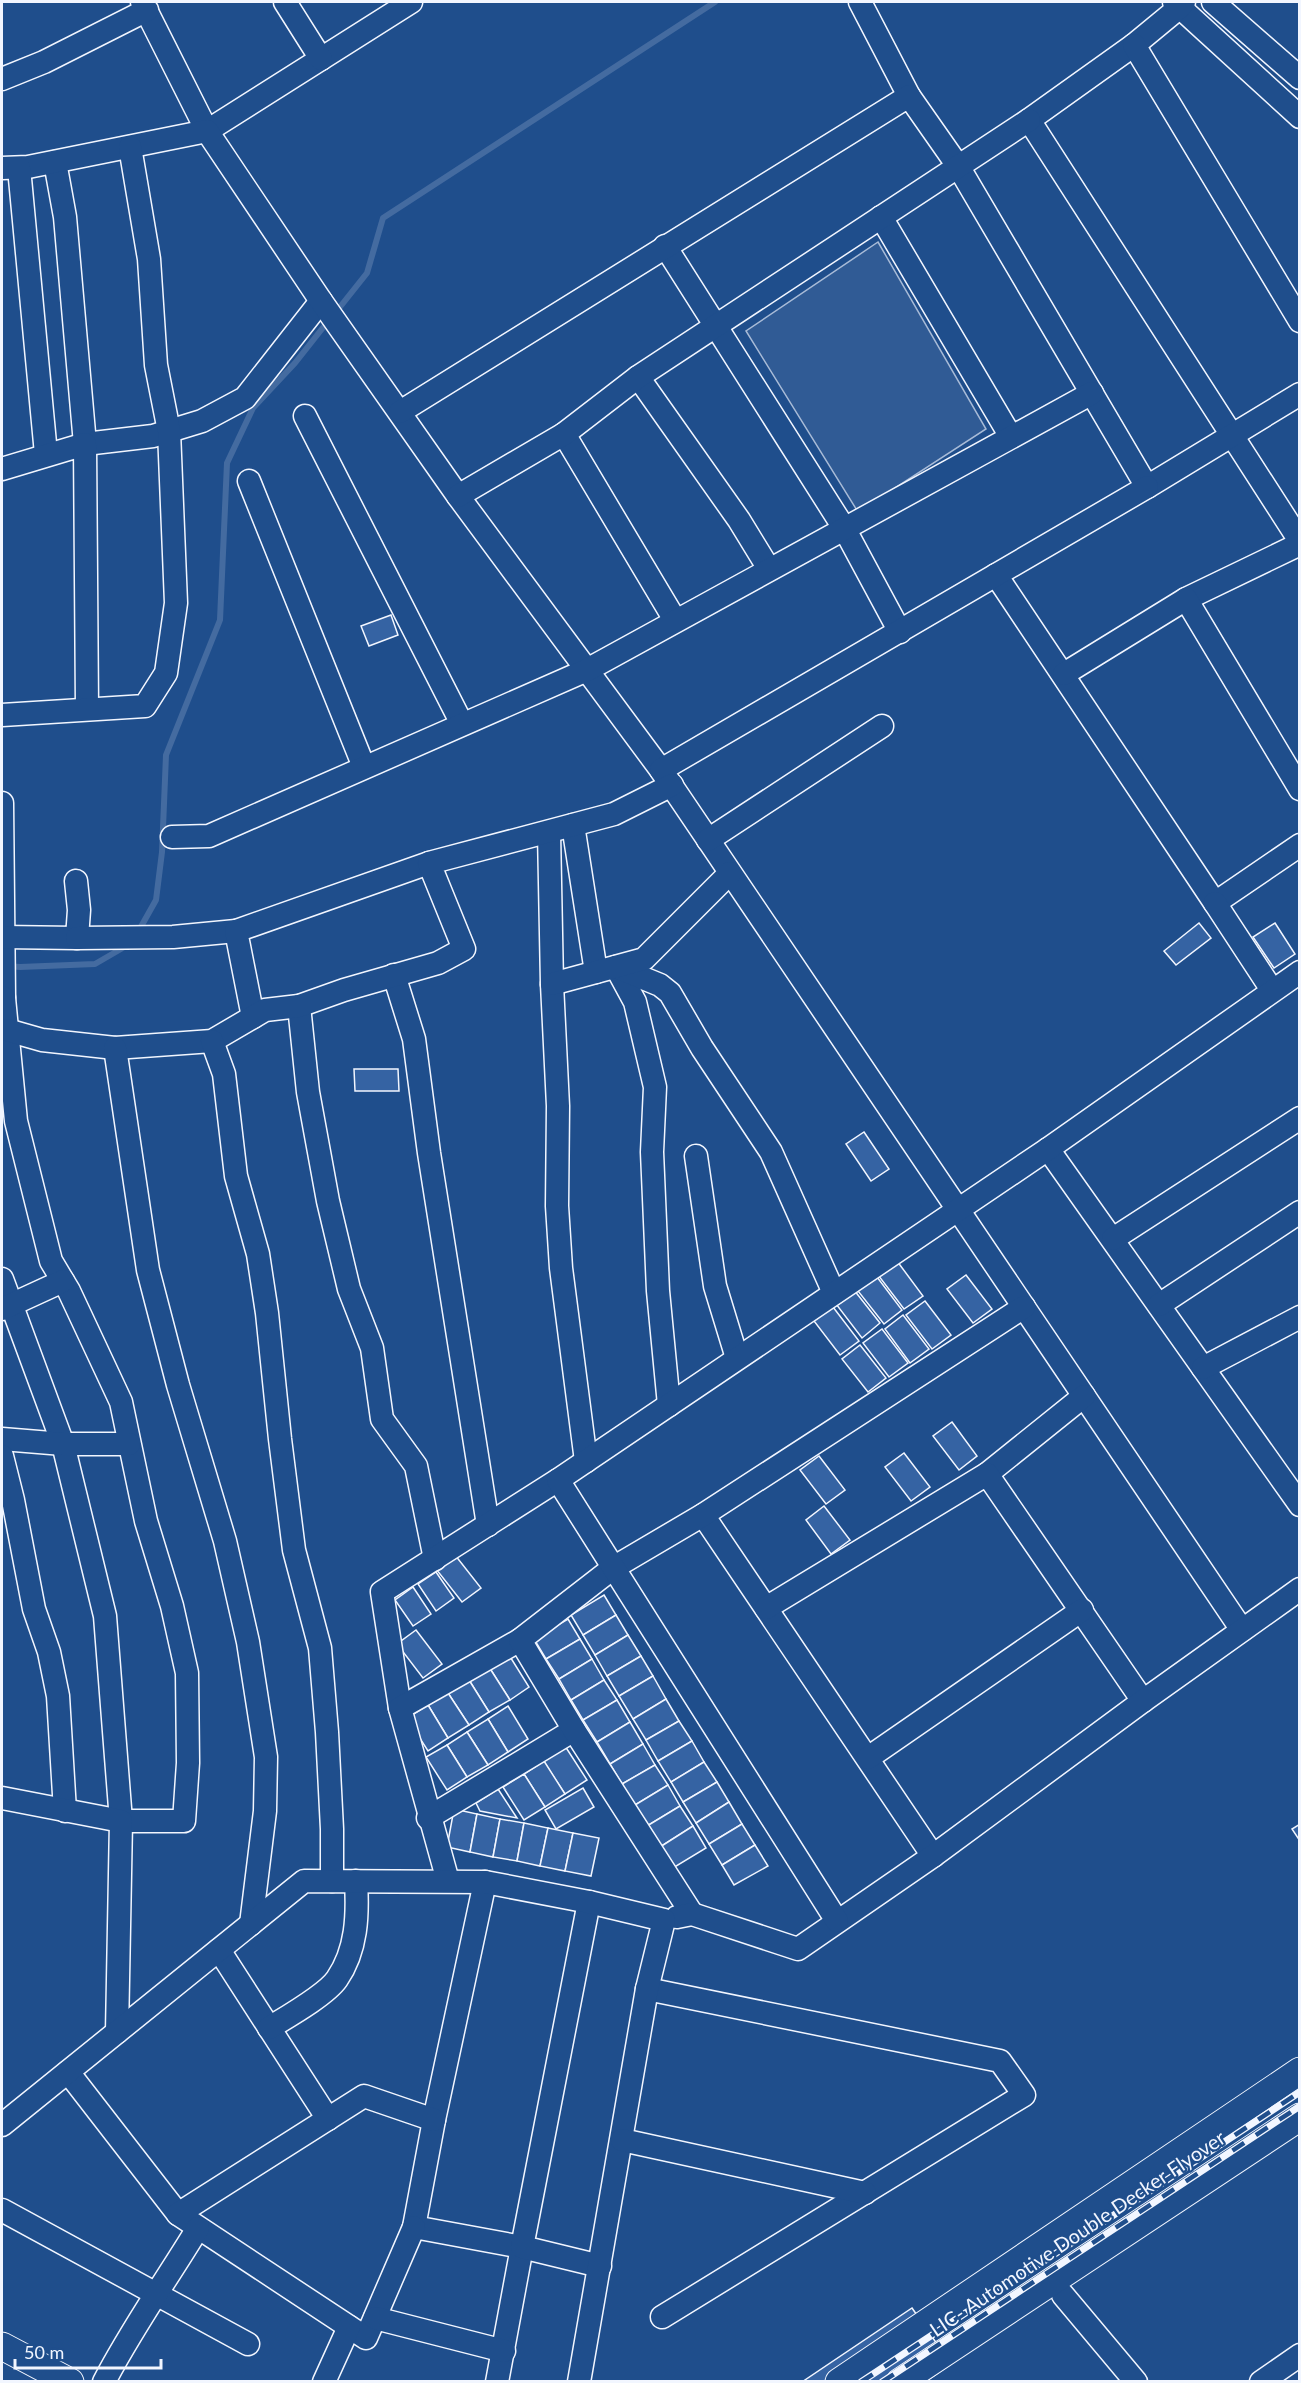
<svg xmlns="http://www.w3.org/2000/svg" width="1301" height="2383" viewBox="0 0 1301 2383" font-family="Lato,sans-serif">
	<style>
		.built { fill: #305b95; stroke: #a8bbd7; stroke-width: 1.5 }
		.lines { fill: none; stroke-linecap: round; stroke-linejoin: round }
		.stream { stroke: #446ba0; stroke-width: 6 }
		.building { fill: #3563a3; stroke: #f2f6ff; stroke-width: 1.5 }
		.minor-casing { stroke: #f2f6ff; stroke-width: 25 }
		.major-casing { stroke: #f2f6ff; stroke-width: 29 }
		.minor { stroke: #1f4e8c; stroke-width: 22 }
		.major { stroke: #1f4e8c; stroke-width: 27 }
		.rail-casing { stroke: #f2f6ff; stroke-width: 7 }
		.rail { stroke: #1f4e8c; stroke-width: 4.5; stroke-dasharray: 14; stroke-linecap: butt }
		.labels { text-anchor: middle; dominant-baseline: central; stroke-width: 4.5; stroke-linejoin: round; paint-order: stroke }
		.street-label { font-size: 20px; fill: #f2f6ff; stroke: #1f4e8c }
	</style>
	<rect width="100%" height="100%" fill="#1f4e8c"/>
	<polygon class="built" points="878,242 986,429 858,512 746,331"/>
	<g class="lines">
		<g class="stream">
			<polyline points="336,312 367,273 383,218 715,2"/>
			<polyline points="138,932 156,900 162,852 166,755 220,620 227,463 253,408 295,363 329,320"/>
			<polyline points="7,966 20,967 95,964 126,946"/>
		</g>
	</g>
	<g class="building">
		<polygon points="391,615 398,635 369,646 361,626"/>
		<polygon points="1199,923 1211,938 1176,965 1164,951"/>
		<polygon points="1275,923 1295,954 1274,968 1253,937"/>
		<polygon points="354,1069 398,1069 399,1091 355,1091"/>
		<polygon points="864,1132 889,1169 871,1181 846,1144"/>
		<polygon points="897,1261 923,1296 904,1309 878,1275"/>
		<polygon points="966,1275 992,1309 973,1323 947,1289"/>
		<polygon points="877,1277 902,1310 884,1324 858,1291"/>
		<polygon points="854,1290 880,1323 862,1338 836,1304"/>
		<polygon points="925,1301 951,1335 932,1349 906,1315"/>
		<polygon points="833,1307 859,1341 840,1355 814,1321"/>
		<polygon points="903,1315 929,1349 910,1363 885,1329"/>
		<polygon points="882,1329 908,1363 889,1377 863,1343"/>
		<polygon points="860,1345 886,1378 868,1392 842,1359"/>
		<polygon points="952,1422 977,1456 959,1470 933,1436"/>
		<polygon points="904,1453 930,1487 911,1501 885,1467"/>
		<polygon points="819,1456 845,1490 826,1504 800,1470"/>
		<polygon points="824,1506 850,1540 831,1554 806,1520"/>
		<polygon points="455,1555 481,1588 462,1602 436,1569"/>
		<polygon points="436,1572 454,1598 436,1611 418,1584"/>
		<polygon points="413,1587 431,1614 413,1626 395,1600"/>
		<polygon points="604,1595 616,1615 583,1635 571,1615"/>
		<polygon points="616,1615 628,1635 595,1655 583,1635"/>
		<polygon points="568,1619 580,1639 546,1659 534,1639"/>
		<polygon points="416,1630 442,1664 423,1678 397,1644"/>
		<polygon points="628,1635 641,1656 607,1676 595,1655"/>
		<polygon points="580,1639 592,1659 559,1679 546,1659"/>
		<polygon points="509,1655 529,1687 510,1700 489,1667"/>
		<polygon points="641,1656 653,1676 619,1696 607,1676"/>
		<polygon points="592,1659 604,1680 571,1700 559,1679"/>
		<polygon points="489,1667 510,1700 489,1712 469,1680"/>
		<polygon points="653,1676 666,1699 633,1719 619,1696"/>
		<polygon points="469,1680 489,1712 469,1725 448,1693"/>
		<polygon points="604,1680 617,1700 583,1720 571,1700"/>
		<polygon points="448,1693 469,1725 448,1738 428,1705"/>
		<polygon points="666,1699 679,1721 646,1740 633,1719"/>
		<polygon points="617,1700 630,1722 597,1742 583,1720"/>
		<polygon points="428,1705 448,1738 428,1751 407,1718"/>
		<polygon points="508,1706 528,1739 508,1752 488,1719"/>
		<polygon points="488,1719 508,1752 488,1765 467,1732"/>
		<polygon points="679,1721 692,1741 658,1761 646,1740"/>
		<polygon points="630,1722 643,1744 610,1764 597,1742"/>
		<polygon points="467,1732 488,1765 467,1777 447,1745"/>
		<polygon points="692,1741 704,1762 671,1782 658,1761"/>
		<polygon points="643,1744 655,1765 622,1784 610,1764"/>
		<polygon points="447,1745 467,1777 447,1790 426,1757"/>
		<polygon points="565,1746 587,1780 565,1794 540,1756"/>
		<polygon points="544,1761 565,1794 545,1807 524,1774"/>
		<polygon points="704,1762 717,1782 683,1802 671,1782"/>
		<polygon points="655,1765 668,1785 635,1805 622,1784"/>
		<polygon points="524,1774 545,1807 524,1820 503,1787"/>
		<polygon points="717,1782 729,1802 696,1823 683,1802"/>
		<polygon points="668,1785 680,1806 647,1826 635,1805"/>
		<polygon points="583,1788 594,1807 556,1829 545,1810"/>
		<polygon points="498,1789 517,1818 480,1811 476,1803"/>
		<polygon points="729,1802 742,1824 709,1844 696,1823"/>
		<polygon points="680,1806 693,1826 660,1847 647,1826"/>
		<polygon points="454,1809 477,1814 470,1852 447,1847"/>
		<polygon points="477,1814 500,1819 493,1857 470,1852"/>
		<polygon points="500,1819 524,1823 517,1861 493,1857"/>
		<polygon points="524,1823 548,1828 540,1866 517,1861"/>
		<polygon points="742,1824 755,1845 722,1865 709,1844"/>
		<polygon points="1300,1824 1300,1841 1292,1829"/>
		<polygon points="693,1826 706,1848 673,1868 660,1847"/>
		<polygon points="548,1828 573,1833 565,1871 540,1866"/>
		<polygon points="573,1833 599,1838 591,1876 565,1871"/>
		<polygon points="755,1845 768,1866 734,1885 722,1865"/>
		<polygon points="912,2308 951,2364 925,2382 802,2382"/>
	</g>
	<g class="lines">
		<defs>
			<g id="minor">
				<polyline points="142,2 207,131 411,2"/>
				<polyline points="285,2 321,59"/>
				<polyline points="860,2 909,96"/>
				<polyline points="1174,2 1300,117"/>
				<polyline points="1184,2 1180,7 1134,45 1029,120 1300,541"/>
				<polyline points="1213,2 1300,78"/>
				<polyline points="1134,45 1300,321"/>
				<polyline points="2,79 44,62 147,10"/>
				<polyline points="55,162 65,217 85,444 153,436 202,421 245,398 321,301"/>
				<polyline points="2,168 28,167 207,131 321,301 458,496 661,770 1242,1630"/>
				<polyline points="19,168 46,454"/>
				<polyline points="881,217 1011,437"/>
				<polyline points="665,246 844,528 900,632"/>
				<polyline points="638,377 739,520 769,569"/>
				<polyline points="400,412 909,96 958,166 1147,487 1300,394"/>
				<polyline points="305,416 462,724"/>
				<polyline points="564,434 675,620"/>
				<polyline points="2,469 85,444 87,709"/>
				<polyline points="249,481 364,767"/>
				<polyline points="458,496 564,434 638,377 1029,120"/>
				<polyline points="996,575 1215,903 1300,845"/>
				<polyline points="1186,599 1300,544"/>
				<polyline points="1064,674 1186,599 1300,789"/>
				<polyline points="2,715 145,706 166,673 176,603 169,431 156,365 149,259 130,147"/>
				<polyline points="661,770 1147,487"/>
				<polyline points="2,803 4,998"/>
				<polyline points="573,825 596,972"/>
				<polyline points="549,832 552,984 558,1106 557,1206 561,1268 586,1461"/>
				<polyline points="172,837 209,836 587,670 1092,393"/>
				<polyline points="708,840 882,726"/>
				<polyline points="1215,903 1272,990"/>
				<polyline points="2,937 77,938 79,910 76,881"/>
				<polyline points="77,938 173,937 236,931"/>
				<polyline points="616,967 635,1002 655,1087 652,1152 658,1291 669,1405"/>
				<polyline points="616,967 660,985 670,993 702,1048 771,1152 834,1293"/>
				<polyline points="394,975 414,1039 429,1153 488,1525"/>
				<polyline points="552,984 644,959 730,873"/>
				<polyline points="2,997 4,998 16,1121 51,1261 69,1291 121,1402 146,1521 172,1606 187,1673 188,1763 184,1821 121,1821 105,1616 63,1444 2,1279"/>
				<polyline points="299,1006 308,1092 328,1201 349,1289 372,1348 382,1419 416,1466 435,1559"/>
				<polyline points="253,1017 236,931 429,863"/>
				<polyline points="7,1030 42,1040 115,1048 212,1041 265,1010 299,1006 344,990 438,963 464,949 429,863 614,814 672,785"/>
				<polyline points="212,1041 224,1074 236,1176 258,1254 267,1313 280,1439 294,1550 320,1648 327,1732 332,1829 332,1881"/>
				<polyline points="115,1048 148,1270 178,1385 225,1541 248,1642 266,1757 265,1811 251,1924"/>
				<polyline points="1048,1149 1300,1505"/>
				<polyline points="696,1156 715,1286 737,1358"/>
				<polyline points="1113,1239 1300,1118"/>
				<polyline points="1159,1305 1300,1212"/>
				<polyline points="2,1309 63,1281"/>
				<polyline points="1203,1368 1300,1317"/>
				<polyline points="2,1439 63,1444 129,1444"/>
				<polyline points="2,1456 13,1500 34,1609 49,1652 58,1696 65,1811"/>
				<polyline points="987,1474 1084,1396"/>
				<polyline points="703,1515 933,1856"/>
				<polyline points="766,1608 987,1474 1143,1701"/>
				<polyline points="400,1708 382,1592 558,1480"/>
				<polyline points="868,1758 1082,1610"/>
				<polyline points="2,1798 121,1821 117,2032"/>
				<polyline points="428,1818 574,1730"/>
				<polyline points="448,1881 400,1708 520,1640"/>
				<polyline points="485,1882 434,2120 414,2227 522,2247 497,2382"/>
				<polyline points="589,1902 522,2247 600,2266"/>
				<polyline points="692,1914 574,1730 520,1640 613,1568 703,1515 1024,1307"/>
				<polyline points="677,1917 692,1914 798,1949 933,1856 1143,1701 1300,1589"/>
				<polyline points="837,1921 558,1480 1048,1149 1300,972"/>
				<polyline points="219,1950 328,2119"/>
				<polyline points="647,1989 1000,2061 1024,2095 662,2317"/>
				<path d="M 269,2028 C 287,2017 326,1995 337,1979 C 357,1950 358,1915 356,1881"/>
				<polyline points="68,2072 178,2214"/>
				<polyline points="2,2125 304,1881 485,1882 589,1902 664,1920 647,1989 579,2382"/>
				<polyline points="622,2140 865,2193"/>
				<polyline points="2,2210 248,2344"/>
				<polyline points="414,2227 366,2338 178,2214 364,2096 434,2120"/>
				<polyline points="1063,2295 1136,2382"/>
				<polyline points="375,2318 504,2351"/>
				<path d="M 104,2382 C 132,2328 167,2279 198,2228"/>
				<polyline points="324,2382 349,2327"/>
				<polyline points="1261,2382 1300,2355"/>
			</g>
			<g id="major">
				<polyline points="2,2346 70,2382"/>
				<polyline points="839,2382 1300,2071"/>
				<polyline points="900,2382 1300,2117"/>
			</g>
		</defs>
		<use href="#minor" class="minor-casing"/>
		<use href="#major" class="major-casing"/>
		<use href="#minor" class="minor"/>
		<use href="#major" class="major"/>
		<defs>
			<g id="rail">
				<polyline points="861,2382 1300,2092"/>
				<polyline points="882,2382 1300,2106"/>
			</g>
		</defs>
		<use href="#rail" class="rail-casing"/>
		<use href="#rail" class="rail"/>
	</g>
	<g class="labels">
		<g class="street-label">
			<text transform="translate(1077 2233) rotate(-34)">LIC- Automotive Double Decker Flyover</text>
		</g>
	</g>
	<rect width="1301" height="2383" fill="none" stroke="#f2f6ff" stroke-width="6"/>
	<path d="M15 2359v9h146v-9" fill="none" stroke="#f2f6ff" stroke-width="3"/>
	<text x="24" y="2359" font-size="18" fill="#f2f6ff" stroke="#1f4e8c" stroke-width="4.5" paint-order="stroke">50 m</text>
</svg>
